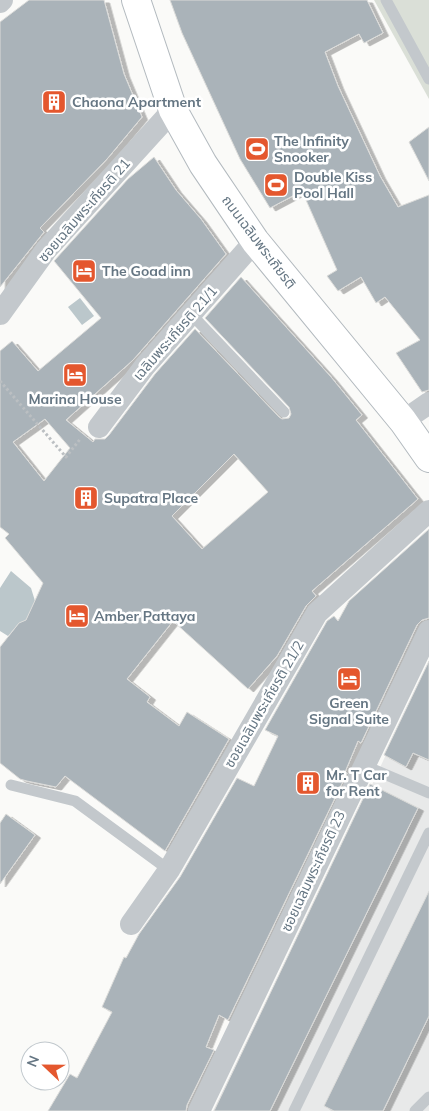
<svg xmlns="http://www.w3.org/2000/svg" width="429" height="1111" viewBox="0 0 429 1111" font-family="Mulish,'Noto Sans Thai',sans-serif">
	<style>
		.built { fill: #e8e9e9 }
		.green { fill: #dadfd7 }
		.water { fill: #bbc7cb }
		.building { fill: #aab3b9; stroke: #dcdcda; fill-rule: evenodd; filter: url(#shadow) }
		.lines { fill: none; stroke-linecap: round; stroke-linejoin: round }
		.secondary-casing { stroke: #b3babf; stroke-width: 30 }
		.path { stroke: #bbbfc2; stroke-width: 3; stroke-dasharray: 2.5 2.5; stroke-linecap: butt }
		.service { stroke: #c3c8cc; stroke-width: 11 }
		.minor { stroke: #c3c8cc; stroke-width: 22 }
		.secondary { stroke: #fff; stroke-width: 28 }
		.labels { text-anchor: middle; dominant-baseline: central; stroke-width: 5; stroke-linejoin: round; paint-order: stroke }
		.poi-label { font-size: 14px; font-weight: bold; fill: #657683; stroke: #fff; text-anchor: start }
		.street-label { font-size: 14px; fill: #657683; stroke: #fff }
	</style>
	<defs>
		<filter id="shadow"><feDropShadow dx="5.5" dy="3" stdDeviation="0" flood-color="#0004"/></filter>
	</defs>
	<rect width="100%" height="100%" fill="#fafaf8"/>
	<polygon class="built" points="429,661 429,1111 213,1111 372,785"/>
	<polygon class="green" points="374,0 429,0 429,99"/>
	<g class="water">
		<polygon points="80,298 94,316 82,325 68,307"/>
		<polygon points="11,571 31,588 35,601 26,620 19,623 8,636 0,631 0,588"/>
	</g>
	<g class="building">
		<polygon points="29,0 104,0 124,74 142,117 107,159 40,228 44,232 0,287 0,22"/>
		<polygon points="170,0 367,0 383,33 364,43 359,34 325,52 338,86 380,176 398,207 429,195 429,390 422,392 396,353 420,340 385,297 376,303 361,277 338,291 327,276 337,270 302,191 270,208 240,159 182,33"/>
		<polygon points="429,127 429,181 409,142"/>
		<path d="M 154,157 L 176,190 L 201,219 L 226,254 L 133,360 L 66,420 L 93,442 L 95,439 L 105,439 L 109,435 L 155,374 L 195,329 L 279,417 L 282,419 L 289,418 L 291,414 L 289,407 L 205,318 L 241,277 L 331,377 L 362,415 L 356,420 L 418,499 L 312,591 L 316,596 L 306,606 L 277,656 L 248,689 L 173,621 L 127,679 L 150,697 L 147,702 L 179,726 L 187,712 L 229,739 L 165,851 L 65,776 L 56,787 L 27,781 L 20,779 L 0,763 L 0,647 L 19,623 L 26,620 L 43,583 L 5,538 L 9,534 L 0,527 L 0,351 L 12,341 L 38,371 L 101,318 L 54,261 L 128,179 ZM 45,419 L 70,448 L 44,481 L 13,442 ZM 234,454 L 268,492 L 202,549 L 172,516 Z"/>
		<polygon points="429,529 429,618 422,620 417,625 361,743 358,741 345,772 347,773 228,1020 219,1015 206,1047 214,1050 187,1105 186,1111 48,1111 70,1074 77,1078 112,1012 102,1007 124,957 126,958 139,934 180,877 237,778 254,786 278,736 265,730 327,621 334,616 338,621 349,601"/>
		<polygon points="429,661 429,760 413,753 406,767 384,755"/>
		<polygon points="370,784 418,808 270,1111 214,1111"/>
		<polygon points="6,814 35,835 0,884 0,823"/>
		<polygon points="429,891 429,1016 383,1111 334,1111 324,1106"/>
	</g>
	<g class="lines">
		<defs>
			<polyline id="secondary" points="136,0 173,110 203,164 255,241 403,421 429,458"/>
		</defs>
		<use href="#secondary" class="secondary-casing"/>
		<polyline class="path" points="0,381 66,457 81,438"/>
		<g class="service">
			<polyline points="386,0 429,79"/>
			<polyline points="191,314 284,412"/>
			<polyline points="363,765 429,793"/>
			<polyline points="11,785 75,801 169,870"/>
			<polyline points="294,1111 429,833"/>
			<polyline points="415,1111 429,1097"/>
		</g>
		<g class="minor">
			<polyline points="0,2 2,0"/>
			<polyline points="0,314 46,250 173,110"/>
			<polyline points="403,421 429,403"/>
			<polyline points="99,427 145,366 255,241"/>
			<polyline points="131,924 169,870 317,613 429,511"/>
			<polyline points="199,1111 429,631"/>
		</g>
		<use href="#secondary" class="secondary"/>
	</g>
	<defs>
		<symbol id="building-square" viewBox="-11 -11 22 22"><rect x="-9" y="-9" width="18" height="18" rx="4" fill="#e4572e" stroke="#fff"/><path d="M-4-6H4V6H1V3H-1V6H-4ZM-2.5-4.3h1.7v1.8h-1.7ZM.8-4.3h1.7v1.8H.8ZM-2.5-1h1.7V.8h-1.7ZM.8-1h1.7V.8H.8Z" fill="#fff"/></symbol>
		<symbol id="stadium-square" viewBox="-11 -11 22 22"><rect x="-9" y="-9" width="18" height="18" rx="4" fill="#e4572e" stroke="#fff"/><path d="M0-5a6.5 5 0 1 0 0 10a6.5 5 0 1 0 0-10ZM-3.5-1.8h7v3.6h-7Z" fill="#fff"/></symbol>
		<symbol id="hotel-square" viewBox="-11 -11 22 22"><rect x="-9" y="-9" width="18" height="18" rx="4" fill="#e4572e" stroke="#fff"/><path d="M-6-4.5h1.5V1H6V5H4.5V3h-9V5H-6ZM-4 0a1.8 1.8 0 1 1 3.6 0ZM.5 0V-2.5h3Q6-2.5 6 0Z" fill="#fff"/></symbol>
	</defs>
	<g fill-rule="evenodd">
		<use href="#building-square" x="40" y="88" width="28" height="28"/>
		<use href="#stadium-square" x="243" y="135" width="28" height="28"/>
		<use href="#stadium-square" x="262" y="171" width="28" height="28"/>
		<use href="#hotel-square" x="70" y="257" width="28" height="28"/>
		<use href="#hotel-square" x="61" y="361" width="28" height="28"/>
		<use href="#building-square" x="72" y="484" width="28" height="28"/>
		<use href="#hotel-square" x="63" y="602" width="28" height="28"/>
		<use href="#hotel-square" x="335" y="665" width="28" height="28"/>
		<use href="#building-square" x="294" y="769" width="28" height="28"/>
	</g>
	<g class="labels">
		<g class="poi-label">
			<text x="72" y="102">Chaona Apartment</text>
			<text x="274" y="141">The Infinity<tspan x="274" dy="16">Snooker</tspan></text>
			<text x="294" y="177">Double Kiss<tspan x="294" dy="16">Pool Hall</tspan></text>
			<text x="102" y="271">The Goad inn</text>
			<text x="75" y="399" text-anchor="middle">Marina House</text>
			<text x="104" y="498">Supatra Place</text>
			<text x="94" y="616">Amber Pattaya</text>
			<text x="349" y="703" text-anchor="middle">Green<tspan x="349" dy="16">Signal Suite</tspan></text>
			<text x="326" y="775">Mr. T Car<tspan x="326" dy="16">for Rent</tspan></text>
		</g>
		<g class="street-label">
			<text transform="translate(84 210) rotate(-49)">ซอยเฉลิมพระเกียรติ 21</text>
			<text transform="translate(259 242) rotate(53)">ถนนเฉลิมพระเกียรติ</text>
			<text transform="translate(175 333) rotate(-49)">เฉลิมพระเกียรติ 21/1</text>
			<text transform="translate(264 704) rotate(-60)">ซอยเฉลิมพระเกียรติ 21/2</text>
			<text transform="translate(313 871) rotate(-65)">ซอยเฉลิมพระเกียรติ 23</text>
		</g>
	</g>
	<g transform="translate(45 1066) rotate(292)"><circle r="24" fill="#ffffff" stroke="#c1c8cd"/>
	<path d="M0-4L9 19L0 12L-9 19Z" fill="#e4572e"/>
	<text y="-8" font-size="14" font-weight="bold" text-anchor="middle" fill="#657683">N</text>
	</g>
</svg>
